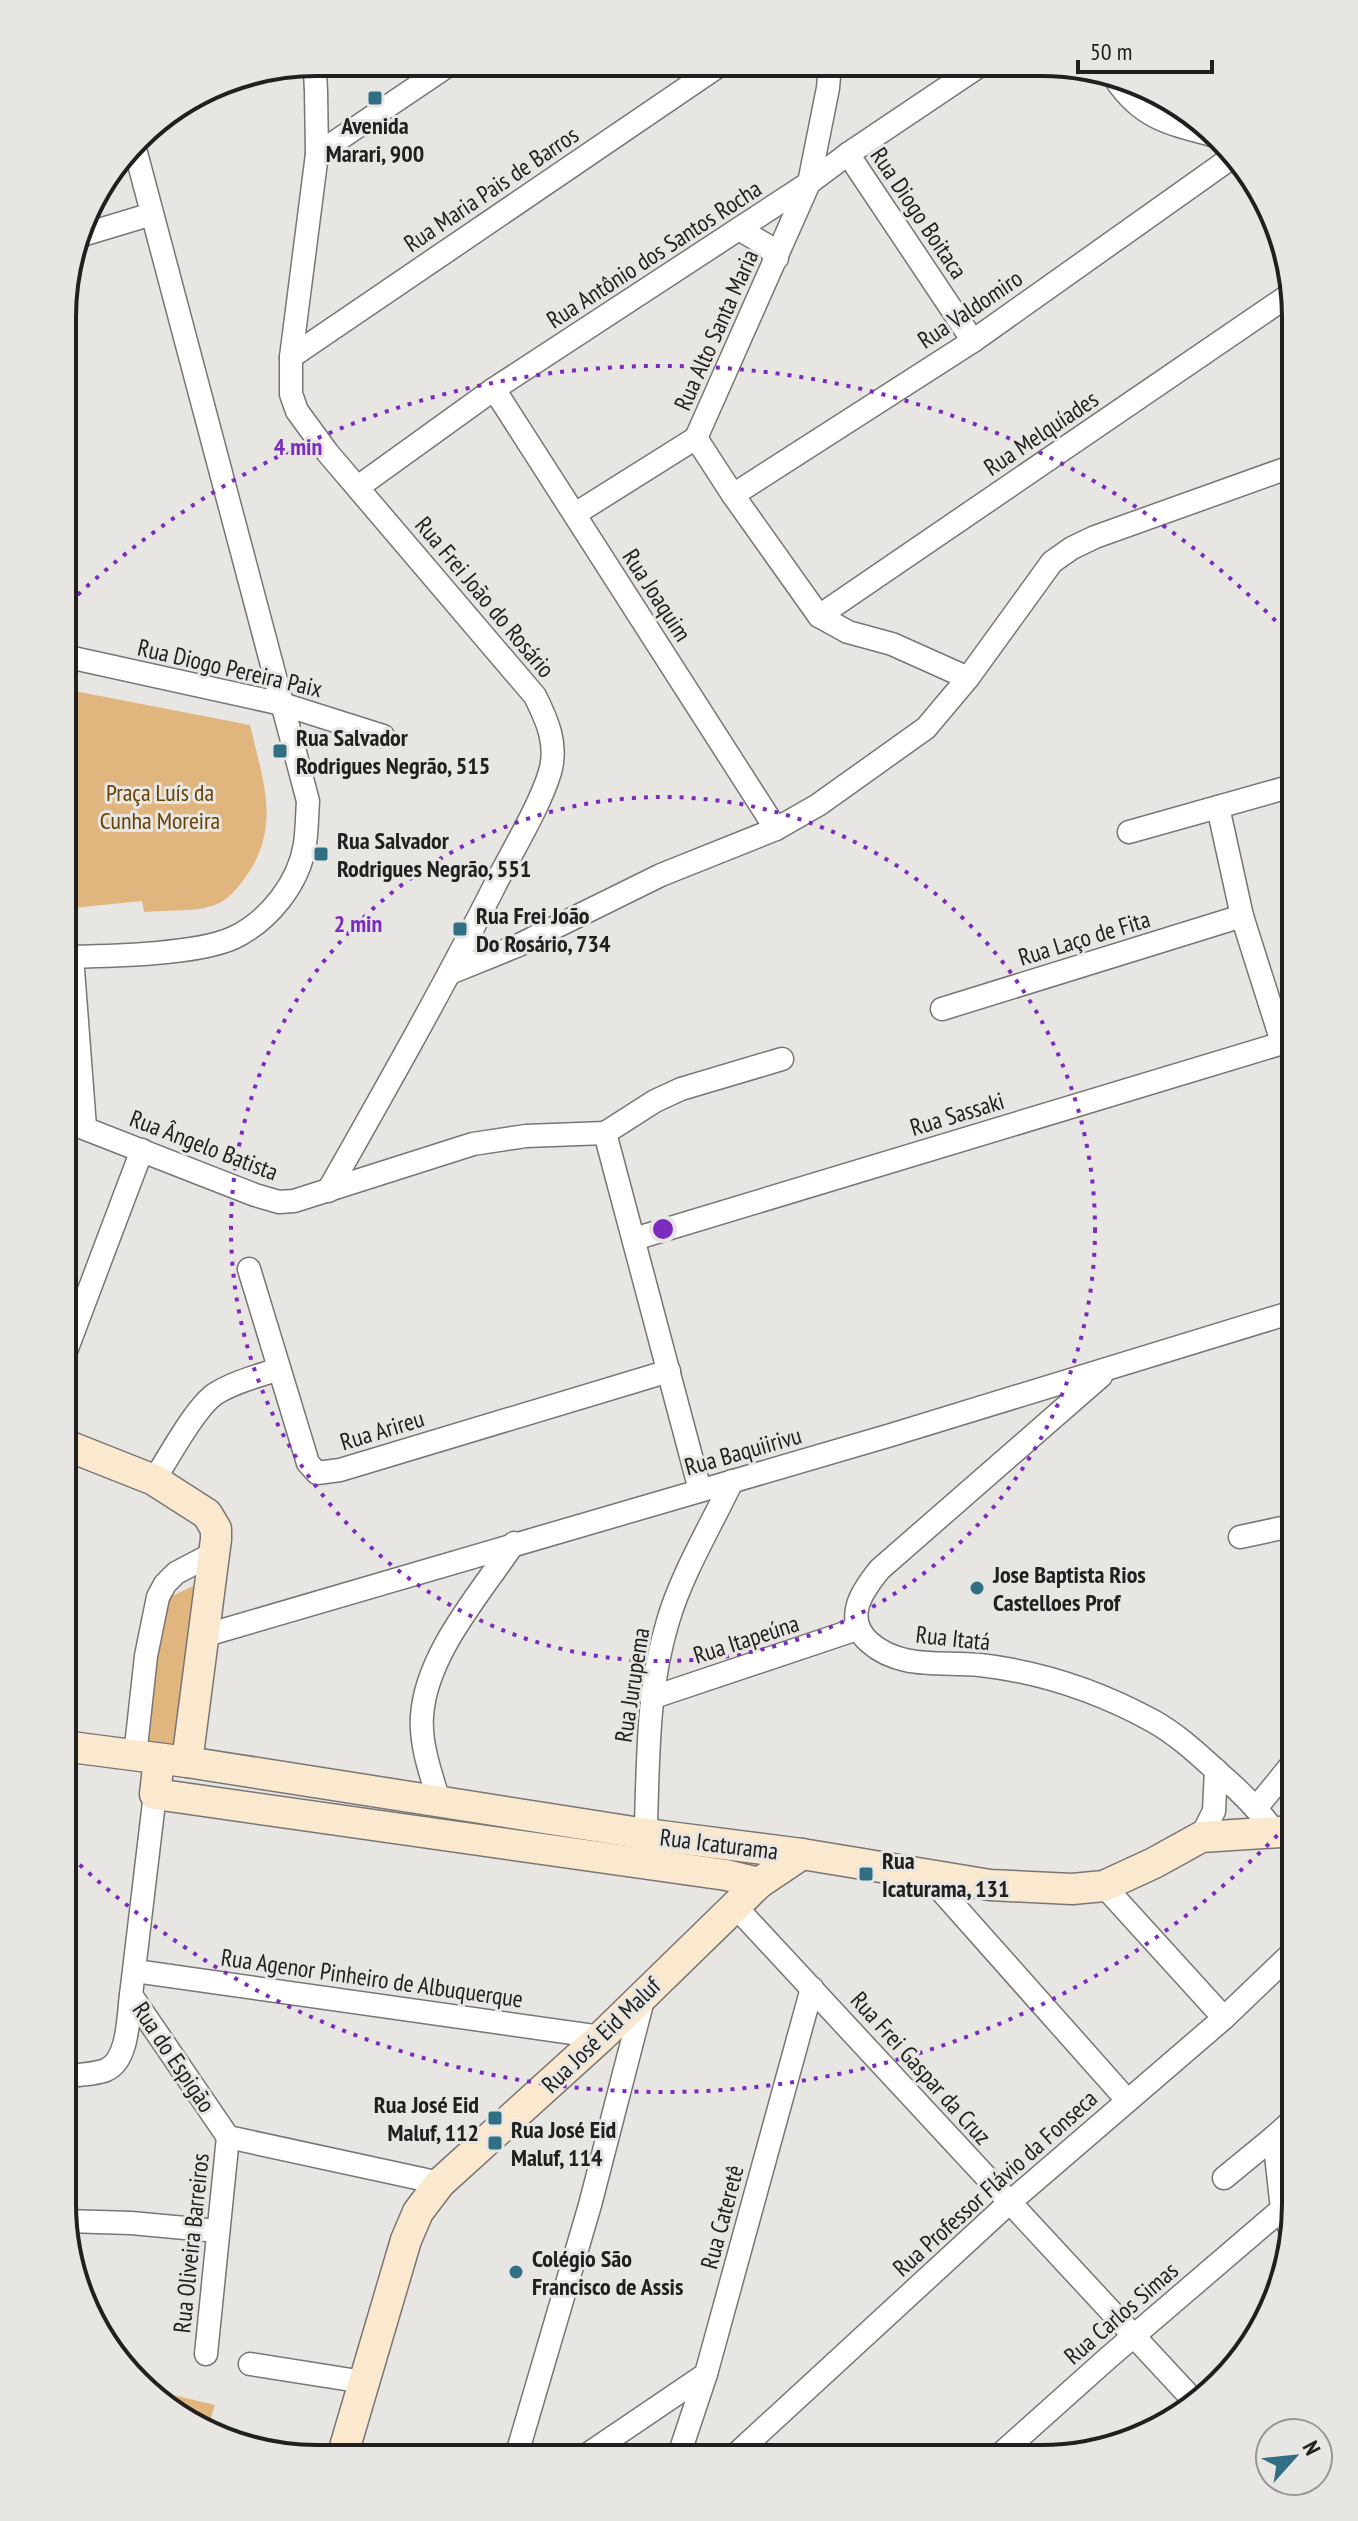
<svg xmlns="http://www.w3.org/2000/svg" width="1358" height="2521" viewBox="0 0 1358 2521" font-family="'PT Sans Narrow',sans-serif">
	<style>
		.green { fill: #e1b67e }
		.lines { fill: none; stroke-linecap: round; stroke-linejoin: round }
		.street-casing { stroke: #787674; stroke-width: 25 }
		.secondary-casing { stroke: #787674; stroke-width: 33 }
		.street { stroke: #fff; stroke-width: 22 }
		.secondary { stroke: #fbe9cf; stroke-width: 30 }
		.ring { fill: none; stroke: #7b2cbf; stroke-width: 4; stroke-dasharray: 4 8 }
		.poi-dot { fill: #306f84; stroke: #e8e6e3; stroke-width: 3 }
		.labels { text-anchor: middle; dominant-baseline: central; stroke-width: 6; stroke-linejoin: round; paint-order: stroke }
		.poi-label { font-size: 24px; font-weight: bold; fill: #21201f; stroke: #e8e6e3; text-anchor: start }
		.street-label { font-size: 24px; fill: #21201f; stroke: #e8e6e3 }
		.park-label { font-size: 24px; fill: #654103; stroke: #e8e6e3 }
		.rim { fill: none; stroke: #21201f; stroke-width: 4 }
		.centre { fill: #7b2cbf; stroke: #e8e6e3; stroke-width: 4 }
		.ring-label { font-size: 24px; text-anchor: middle; font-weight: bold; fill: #7b2cbf; stroke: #e8e6e3; stroke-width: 6; stroke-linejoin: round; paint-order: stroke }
	</style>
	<rect width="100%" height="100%" fill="#e8e6e3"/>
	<g class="green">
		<path d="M 64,689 L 250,725 C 263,781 282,827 245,878 C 237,889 226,902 212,906 C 192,912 166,910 144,912 L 142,901 L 63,909 Z"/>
		<polygon points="204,1581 183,1755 139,1749 164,1605 174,1595"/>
		<polygon points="173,2395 215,2405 206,2433 168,2408"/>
	</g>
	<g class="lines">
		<defs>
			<g id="street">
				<path d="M 311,63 L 315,72 L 316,91 L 317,154 L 291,357 L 291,394 L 297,411 L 327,452 L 535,696 C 547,720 558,744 550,772 C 540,806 511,853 494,887 C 442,990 385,1090 328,1191"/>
				<polyline points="830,65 828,88 809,183 696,438 733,495 819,616 848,632 892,644 968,678"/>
				<path d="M 1116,80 C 1143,120 1172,124 1216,136"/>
				<polyline points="317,154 452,63"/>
				<polyline points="848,154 973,341"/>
				<polyline points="739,229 766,245 777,258"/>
				<polyline points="79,236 152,214"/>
				<polyline points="291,357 720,65"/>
				<polyline points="494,389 776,829"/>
				<polyline points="358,487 494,389 809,183 848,154 979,66"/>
				<polyline points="733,495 973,341 1231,158"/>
				<polyline points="575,514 696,438"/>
				<polyline points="819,616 1292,293"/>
				<polyline points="64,656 282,704 383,736"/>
				<polyline points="1218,807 1242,916 1282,1042"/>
				<polyline points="1129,832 1296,785"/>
				<polyline points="72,956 85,1127"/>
				<path d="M 63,957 C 107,956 195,955 233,938 C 269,921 299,883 305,844 C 307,830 307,815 308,801 L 134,145"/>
				<polyline points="450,973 519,945 661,875 776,829 818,805 926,728 968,678 1052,562 1072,548 1095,537 1296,465"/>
				<polyline points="942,1009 1242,916"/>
				<polyline points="63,1120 255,1195 279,1202 294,1201 473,1144 526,1136 605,1133 700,1490"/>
				<polyline points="605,1133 655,1101 681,1089 782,1059"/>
				<polyline points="634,1239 1296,1039"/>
				<polyline points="249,1269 308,1463 317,1473 340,1470 669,1371"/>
				<polyline points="63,1359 142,1150"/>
				<path d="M 1101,1376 L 880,1569 C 862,1591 843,1618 869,1642 C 900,1670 943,1661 980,1665 C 1041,1672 1100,1692 1153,1721 C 1178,1735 1199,1755 1220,1774 C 1241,1792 1258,1809 1274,1831"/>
				<path d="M 154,1480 C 169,1457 195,1408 215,1394 C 234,1382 258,1376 279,1369"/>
				<polyline points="1240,1537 1296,1525"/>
				<polyline points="203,1636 891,1435 1296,1311"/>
				<polyline points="651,1698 857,1629"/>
				<polyline points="135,1756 146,1656 158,1597 165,1584 176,1573 214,1553"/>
				<polyline points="155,1794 131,1995 228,2137 440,2183"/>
				<path d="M 439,1801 C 431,1774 420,1745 422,1716 C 426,1654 480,1594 514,1543"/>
				<polyline points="1257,1807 1296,1759"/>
				<polyline points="1201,1837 1214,1811 1216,1770"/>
				<path d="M 645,1846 C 649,1768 645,1697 668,1621 C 682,1573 711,1526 732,1481"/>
				<polyline points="928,1876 1127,2100"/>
				<polyline points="1104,1886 1224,2018"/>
				<polyline points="734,1905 1196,2403"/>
				<polyline points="135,1971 601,2037"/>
				<path d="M 62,2076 C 76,2075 93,2075 106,2070 C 129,2060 128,2016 131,1995"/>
				<polyline points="1224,2178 1274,2137"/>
				<polyline points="65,2221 131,2223 218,2231"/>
				<polyline points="1292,2234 1282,2209 1274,2137 1295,2118"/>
				<polyline points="206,2354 228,2137"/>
				<polyline points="250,2364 364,2382"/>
				<polyline points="516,2457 590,2205 644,1996"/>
				<polyline points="582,2458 706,2374"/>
				<polyline points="678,2458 706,2374 812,1988"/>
				<polyline points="732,2458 1009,2203 1224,2018 1295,1950"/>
				<polyline points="995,2459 1108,2358 1282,2209"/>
			</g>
			<g id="secondary">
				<polyline points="63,1444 154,1480 207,1514 216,1529 216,1539 187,1762"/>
				<polyline points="63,1746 187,1762 646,1834 802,1854 990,1885 1072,1889 1104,1886 1154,1863 1201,1837 1296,1831"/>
				<polyline points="159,1759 155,1794 726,1875 759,1883"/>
				<polyline points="342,2457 406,2240 418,2212 440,2183 601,2037 759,1883 802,1854"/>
			</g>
		</defs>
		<use href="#street" class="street-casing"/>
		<use href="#secondary" class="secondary-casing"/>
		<use href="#street" class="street"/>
		<use href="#secondary" class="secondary"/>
	</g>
	<g class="ring">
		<circle cx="663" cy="1229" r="432"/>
		<path d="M1294 1818A863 863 0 0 1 64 1850M69 603A863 863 0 0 1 1294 640"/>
	</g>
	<g class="poi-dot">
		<rect x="367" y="90" width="16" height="16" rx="4"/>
		<rect x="272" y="743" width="16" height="16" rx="4"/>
		<rect x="313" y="846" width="16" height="16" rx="4"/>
		<rect x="452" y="921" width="16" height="16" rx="4"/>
		<circle cx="977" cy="1588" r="8"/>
		<rect x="858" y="1866" width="16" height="16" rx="4"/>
		<rect x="487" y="2110" width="16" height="16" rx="4"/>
		<rect x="487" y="2135" width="16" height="16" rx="4"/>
		<circle cx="516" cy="2272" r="8"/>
	</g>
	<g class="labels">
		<g class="poi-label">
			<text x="375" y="125" text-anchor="middle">Avenida<tspan x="375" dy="28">Marari, 900</tspan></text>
			<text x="296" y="737">Rua Salvador<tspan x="296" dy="28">Rodrigues Negrão, 515</tspan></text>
			<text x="337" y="840">Rua Salvador<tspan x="337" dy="28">Rodrigues Negrão, 551</tspan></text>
			<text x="476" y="915">Rua Frei João<tspan x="476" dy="28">Do Rosário, 734</tspan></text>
			<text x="993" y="1574">Jose Baptista Rios<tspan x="993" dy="28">Castelloes Prof</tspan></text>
			<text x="882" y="1860">Rua<tspan x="882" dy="28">Icaturama, 131</tspan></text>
			<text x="479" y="2104" text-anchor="end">Rua José Eid<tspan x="479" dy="28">Maluf, 112</tspan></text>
			<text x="511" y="2129">Rua José Eid<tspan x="511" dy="28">Maluf, 114</tspan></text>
			<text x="532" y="2258">Colégio São<tspan x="532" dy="28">Francisco de Assis</tspan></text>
		</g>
		<g class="street-label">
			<text transform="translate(491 189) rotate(-34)">Rua Maria Pais de Barros</text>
			<text transform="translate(919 213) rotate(56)">Rua Diogo Boitaca</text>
			<text transform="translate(654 254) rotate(-33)">Rua Antônio dos Santos Rocha</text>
			<text transform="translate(970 309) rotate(-34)">Rua Valdomiro</text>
			<text transform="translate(716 330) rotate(-66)">Rua Alto Santa Maria</text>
			<text transform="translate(1041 433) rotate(-34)">Rua Melquíades</text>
			<text transform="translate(657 595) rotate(57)">Rua Joaquim</text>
			<text transform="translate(485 597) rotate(50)">Rua Frei João do Rosário</text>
			<text transform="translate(230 668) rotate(13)">Rua Diogo Pereira Paix</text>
			<text transform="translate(1084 938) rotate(-17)">Rua Laço de Fita</text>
			<text transform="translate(957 1114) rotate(-17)">Rua Sassaki</text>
			<text transform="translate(204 1145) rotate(21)">Rua Ângelo Batista</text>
			<text transform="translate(382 1430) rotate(-17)">Rua Arireu</text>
			<text transform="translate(743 1451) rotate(-16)">Rua Baquiirivu</text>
			<text transform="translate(953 1638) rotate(6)">Rua Itatá</text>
			<text transform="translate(746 1639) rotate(-18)">Rua Itapeúna</text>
			<text transform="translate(632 1685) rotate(-81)">Rua Jurupema</text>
			<text transform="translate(719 1844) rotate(7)">Rua Icaturama</text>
			<text transform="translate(372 1978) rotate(8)">Rua Agenor Pinheiro de Albuquerque</text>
			<text transform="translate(601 2035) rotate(-44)">Rua José Eid Maluf</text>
			<text transform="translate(174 2057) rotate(56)">Rua do Espigão</text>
			<text transform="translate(921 2068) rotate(48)">Rua Frei Gaspar da Cruz</text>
			<text transform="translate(995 2183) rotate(-42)">Rua Professor Flávio da Fonseca</text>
			<text transform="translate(722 2217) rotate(-75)">Rua Cateretê</text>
			<text transform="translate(191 2243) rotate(-84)">Rua Oliveira Barreiros</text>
			<text transform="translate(1121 2313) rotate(-41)">Rua Carlos Simas</text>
		</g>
		<g class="park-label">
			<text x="160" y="792">Praça Luís da<tspan x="160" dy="28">Cunha Moreira</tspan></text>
		</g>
	</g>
	<path d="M0 0H1358V2521H0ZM317 76H1041A241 241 0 0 1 1282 317V2204A241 241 0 0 1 1041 2445H317A241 241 0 0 1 76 2204V317A241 241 0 0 1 317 76Z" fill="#e8e6e3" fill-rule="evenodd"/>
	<path class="rim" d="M317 76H1041A241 241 0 0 1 1282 317V2204A241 241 0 0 1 1041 2445H317A241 241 0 0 1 76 2204V317A241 241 0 0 1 317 76Z"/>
	<circle cx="663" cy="1229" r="12" class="centre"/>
	<g class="ring-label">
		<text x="298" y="455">4 min</text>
		<text x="358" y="932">2 min</text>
	</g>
	<g transform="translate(1294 2457) rotate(63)"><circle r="38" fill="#e8e6e3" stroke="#989795" stroke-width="2"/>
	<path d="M0-6L14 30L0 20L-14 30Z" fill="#306f84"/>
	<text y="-12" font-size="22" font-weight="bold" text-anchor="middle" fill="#21201f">N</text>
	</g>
	<path d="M1078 60v12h134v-12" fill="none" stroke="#21201f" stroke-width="4"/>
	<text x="1090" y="60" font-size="24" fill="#21201f" stroke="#e8e6e3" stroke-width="6" paint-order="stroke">50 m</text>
</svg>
